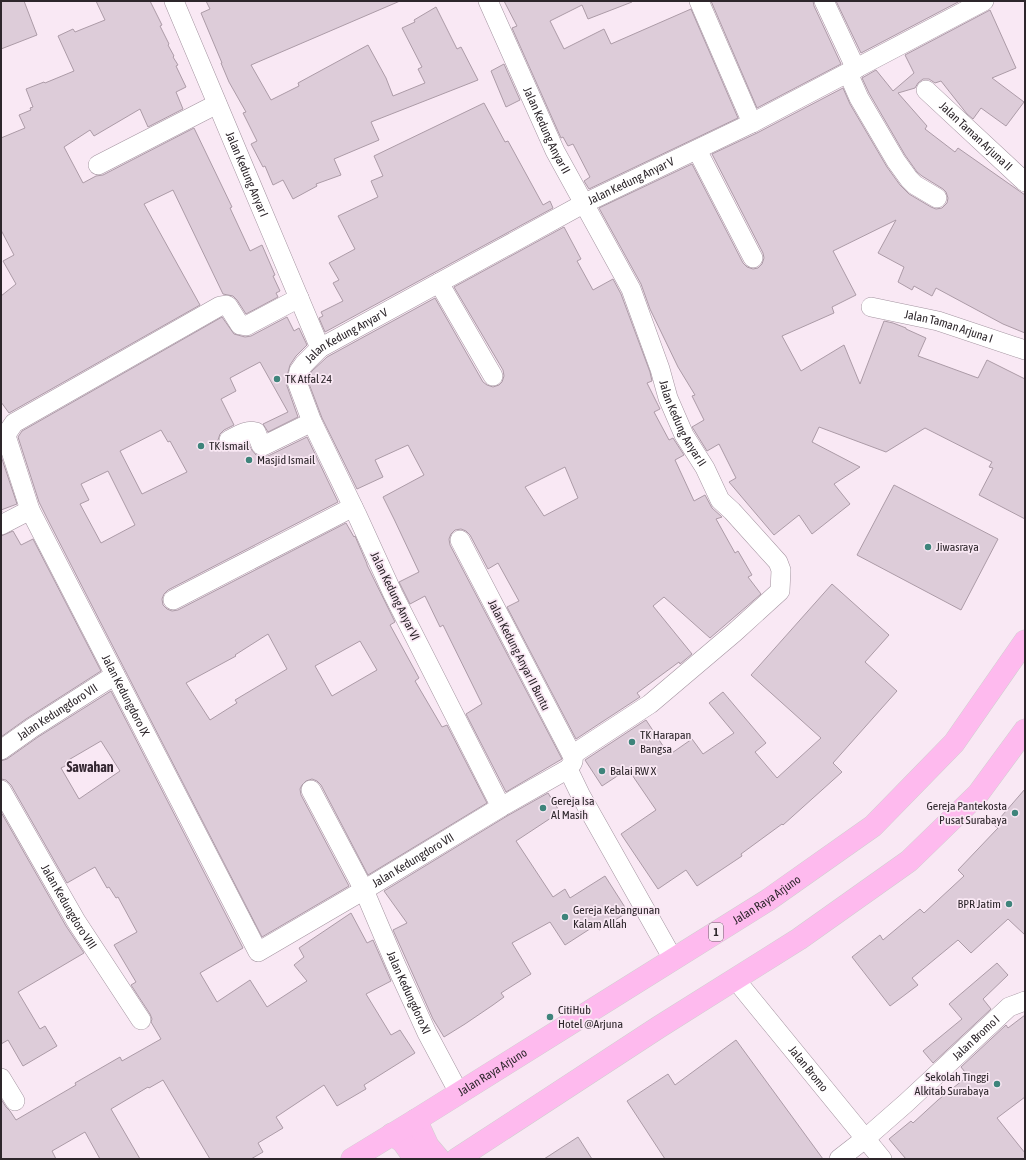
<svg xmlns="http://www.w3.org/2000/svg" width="1026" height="1160" viewBox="0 0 1026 1160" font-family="'Asap Condensed',sans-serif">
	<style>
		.building { fill: #ddccd9; stroke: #ac9ba7; fill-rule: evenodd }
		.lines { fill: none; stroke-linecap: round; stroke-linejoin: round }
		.street-casing { stroke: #a494a0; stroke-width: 20 }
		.highway-casing { stroke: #d1cfd0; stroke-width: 23 }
		.street { stroke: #fff; stroke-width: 19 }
		.highway { stroke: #febaee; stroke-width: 22 }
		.poi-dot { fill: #3e847b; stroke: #f9e8f4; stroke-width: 1.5 }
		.labels { text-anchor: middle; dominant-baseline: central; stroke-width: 3.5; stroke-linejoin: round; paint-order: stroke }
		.shield { fill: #f9e8f4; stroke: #6a6067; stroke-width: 1 }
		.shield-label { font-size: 11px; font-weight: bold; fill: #2d262b }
		.street-label { font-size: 12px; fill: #2d262b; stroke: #f9e8f4 }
		.poi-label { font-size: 12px; fill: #2d262b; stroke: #f9e8f4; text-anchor: start }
		.quarter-label { font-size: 14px; font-weight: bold; fill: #342731; stroke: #f9e8f4 }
	</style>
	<rect width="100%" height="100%" fill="#f9e8f4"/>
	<g class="building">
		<polygon points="1,1 24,1 37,35 1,49"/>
		<polygon points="96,1 150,1 162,25 160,26 169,44 168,45 174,56 173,57 178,65 176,66 186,87 176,92 183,109 148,127 140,109 94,136 90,130 64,147 83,183 96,176 103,175 194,128 232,207 230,208 250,251 262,245 275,275 273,276 280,291 276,293 278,297 246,314 237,300 233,296 223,294 173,190 144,204 200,305 9,413 1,402 1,296 16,284 3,261 14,255 1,230 1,138 25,128 19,115 31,110 30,108 33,107 26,89 44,82 45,83 74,71 58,36 73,29 75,32 105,20"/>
		<polygon points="206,1 400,1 251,65 271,100 299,86 298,83 368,45 386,78 393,96 425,83 418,69 422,67 402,28 415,22 414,20 436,7 457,49 461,47 478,80 371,122 379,140 334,159 341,175 316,184 317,186 293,199 283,180 273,185 265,166 263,167 251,144 257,141 243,113 246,112 229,82 221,63 222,63 201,13 210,9"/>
		<polygon points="504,1 632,1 632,2 588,19 582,5 550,21 564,49 604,29 611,44 691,9 738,118 589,189 584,181 590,177 573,144 568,146 563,137 561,138 512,28 517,26"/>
		<polygon points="711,1 813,1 814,6 841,64 757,108"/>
		<polygon points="836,1 960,1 861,53"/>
		<polygon points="990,10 1016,68 992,78 1024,102 1006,126 981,108 973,119 967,114 941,81 935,83 929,79 923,79 918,83 915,88 898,93 927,126 925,129 955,152 958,148 1025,195 1025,333 1003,324 936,288 932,296 914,286 912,290 898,282 904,267 878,253 896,220 833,251 856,295 832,307 834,313 782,336 801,371 844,345 860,384 884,321 893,323 906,328 906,329 926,338 918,356 978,378 987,360 1025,379 1025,519 979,495 993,468 989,467 992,462 925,428 886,452 819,427 812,442 860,467 834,484 850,504 812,534 799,515 774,535 729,482 736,478 719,444 707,451 694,430 692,427 704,420 692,396 695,395 678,367 650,309 641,284 599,208 692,164 743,263 747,267 753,269 758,268 762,264 764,258 763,253 712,154 757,133 843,88 850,104 887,167 900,185 909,194 931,207 936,209 942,208 947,203 948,198 946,192 943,189 922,176 917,172 905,155 869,93 862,78 876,70 893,91 914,73 905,55"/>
		<polygon points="504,64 520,100 506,107 491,71"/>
		<polygon points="484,103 505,142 508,141 543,205 550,201 553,208 325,332 319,318 323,316 321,312 343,301 333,283 339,280 329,263 355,249 338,216 378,197 371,181 383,176 374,156"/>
		<path d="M 564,227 L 581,259 L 577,261 L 593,290 L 613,279 L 621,294 L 650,372 L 652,381 L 647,383 L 660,409 L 654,412 L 669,440 L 673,438 L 684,455 L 675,460 L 694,501 L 705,495 L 712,508 L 722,517 L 716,519 L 735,553 L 738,551 L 752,575 L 748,577 L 761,594 L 710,638 L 664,597 L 653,606 L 692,654 L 680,664 L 679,662 L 637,693 L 640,697 L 576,739 L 507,607 L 519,601 L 498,563 L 488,569 L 470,535 L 466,531 L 461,529 L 455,530 L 451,534 L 449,539 L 450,545 L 562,759 L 506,792 L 466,714 L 482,704 L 443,625 L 440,627 L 425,596 L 410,604 L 399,582 L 419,572 L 394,519 L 383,497 L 424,475 L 408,445 L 375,460 L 383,477 L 357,489 L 322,418 L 308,381 L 309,375 L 312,371 L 327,357 L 435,298 L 483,382 L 487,385 L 493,387 L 499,385 L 502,382 L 504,376 L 503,370 L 454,287 ZM 565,467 L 578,498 L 544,516 L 525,487 Z"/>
		<path d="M 222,317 L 234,334 L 245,337 L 251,336 L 287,317 L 294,331 L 299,328 L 307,345 L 296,356 L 290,365 L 286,380 L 287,386 L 298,417 L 268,432 L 263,424 L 288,412 L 260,362 L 230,378 L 236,391 L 221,399 L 234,425 L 224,430 L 220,434 L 218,440 L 219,445 L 223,449 L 229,451 L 234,450 L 248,443 L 251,449 L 256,455 L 263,457 L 268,456 L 307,437 L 338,502 L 168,590 L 164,594 L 162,599 L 163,605 L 167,609 L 172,611 L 178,610 L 346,523 L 354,537 L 355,536 L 367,564 L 367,565 L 395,622 L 390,625 L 419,678 L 415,681 L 442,727 L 447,725 L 487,803 L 368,875 L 321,785 L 317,781 L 312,779 L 306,781 L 302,785 L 300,789 L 301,795 L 349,886 L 262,937 L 49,522 L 39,502 L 18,437 L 22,431 ZM 161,430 L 168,442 L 170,441 L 187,472 L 142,494 L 120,451 ZM 108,471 L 135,525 L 101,543 L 80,504 L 89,500 L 81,484 ZM 268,634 L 287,669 L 235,700 L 237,703 L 210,720 L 186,683 L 236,656 L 235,655 ZM 360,641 L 377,670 L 332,696 L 315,666 Z"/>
		<polygon points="1,456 17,504 1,510 2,512 1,513"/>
		<polygon points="894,485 998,539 961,610 857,555"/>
		<polygon points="13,531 21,545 33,539 101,671 26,719 1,737 1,536"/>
		<polygon points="832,584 889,635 865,662 897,691 833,763 842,772 783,825 782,824 741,854 742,856 697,886 686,870 658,889 621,834 656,810 628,769 602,786 585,760 646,720 669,755 692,739 703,754 734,733 709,703 723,692 766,743 755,752 777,778 821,738 751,675"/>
		<path d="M 111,691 L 243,948 L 200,973 L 217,1002 L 250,980 L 267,1007 L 307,981 L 294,965 L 304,957 L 299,948 L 351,913 L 367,943 L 373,940 L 391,981 L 366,994 L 391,1035 L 400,1030 L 415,1053 L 364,1085 L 366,1089 L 337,1106 L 324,1085 L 276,1117 L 283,1128 L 258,1143 L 263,1152 L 251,1159 L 210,1159 L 163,1080 L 149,1088 L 148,1087 L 111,1109 L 140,1159 L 100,1159 L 85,1132 L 52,1151 L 56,1159 L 1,1159 L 1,1099 L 6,1107 L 10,1111 L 16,1120 L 76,1085 L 75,1083 L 120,1057 L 122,1061 L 161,1039 L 151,1022 L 152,1019 L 150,1014 L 131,985 L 136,982 L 114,945 L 137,932 L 118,897 L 116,898 L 109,887 L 107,888 L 95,867 L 67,883 L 11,785 L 6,780 L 1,779 L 1,761 L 7,759 L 38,737 ZM 101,741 L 120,771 L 79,799 L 61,768 L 67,765 L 65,762 Z"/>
		<polygon points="1025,789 1025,935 1008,919 971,953 958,940 912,978 918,985 890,1006 852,957 880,935 883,940 920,909 924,913 964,876 958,870 998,828 994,825"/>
		<polygon points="548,793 560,812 516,841 553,897 565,889 570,898 605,876 628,912 599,930 596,925 565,945 550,922 512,943 531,974 501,993 504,997 493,1005 465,1024 444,1037 433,1019 393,930 407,923 384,891 507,816"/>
		<polygon points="1,812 66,926 84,953 18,992 40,1029 45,1026 57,1046 23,1066 8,1040 1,1044"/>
		<polygon points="997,963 1008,975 983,999 991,1009 933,1063 923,1051 962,1019 949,1004"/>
		<polygon points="1025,1015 1025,1097 997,1118 1025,1153 1025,1159 906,1159 889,1139 911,1121 913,1123 938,1100 968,1076 961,1067 1006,1025 1008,1028"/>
		<polygon points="736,1040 823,1159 665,1159 627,1101 668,1074 675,1085"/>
		<polygon points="578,1137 592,1159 544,1159"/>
	</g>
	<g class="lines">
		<defs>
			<g id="street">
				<path id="s1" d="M 174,1 L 320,348"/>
				<path id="s2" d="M 488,1 L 555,151 L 631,289 L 660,369 L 668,398 L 684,435 L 705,468 L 720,500 L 732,511 L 778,562 L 781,570 L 780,591 L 735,632 L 650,704 L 572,755"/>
				<polyline points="699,1 752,123"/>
				<polyline points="824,1 856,69"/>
				<polyline points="848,73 859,98 896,161 909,179 915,185 937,198"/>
				<path id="s3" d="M 926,90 L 1025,182"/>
				<polyline points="697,150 753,258"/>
				<polyline points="98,165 217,104"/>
				<polyline points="439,283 493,376"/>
				<path id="s4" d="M 299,298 L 246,326 L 240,325 L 228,306 L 226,305 L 220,306 L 14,423 L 7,433 L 7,439 L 30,510 L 258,952 L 364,890 L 501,807 L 568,769 C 572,764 575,761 572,755 L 460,540"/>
				<path id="s5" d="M 871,307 L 938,321 L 1025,350"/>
				<path d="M 229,440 C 237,436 247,429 256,432 L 261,445 L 263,446 L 312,422"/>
				<polyline points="1,525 30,510"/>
				<polyline points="173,600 353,507"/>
				<path id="s6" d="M 1,750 L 32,728 L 115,675"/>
				<polyline points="568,769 581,796 673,959"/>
				<path id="s7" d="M 1,790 L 76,921 L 141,1020"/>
				<path id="s8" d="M 311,790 L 364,890 L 395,963 L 427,1033 L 459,1093"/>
				<path id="s9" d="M 501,807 L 393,594 L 357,515 L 312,422 L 297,382 L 299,371 L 304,364 L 320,348 L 583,204 L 752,123 L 984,1"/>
				<path id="s10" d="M 735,979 L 882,1159"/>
				<polyline points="1,1078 15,1101"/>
				<path id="s11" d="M 839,1159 L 866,1138 L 906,1103 L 1009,1007 L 1025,1001"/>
			</g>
			<g id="highway">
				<polyline points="416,1120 428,1146 439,1159"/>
				<polyline points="392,1134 403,1142 415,1159"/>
				<path id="s12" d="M 352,1159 L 416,1120 L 768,900 L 873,826 L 954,743 L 1025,641"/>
				<polyline points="457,1159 659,1027 799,939 909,861 978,794 1025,730"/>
			</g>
		</defs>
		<use href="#street" class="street-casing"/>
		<use href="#highway" class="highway-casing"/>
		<use href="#street" class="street"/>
		<use href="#highway" class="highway"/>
	</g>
	<g class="poi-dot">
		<circle cx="277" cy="379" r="4"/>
		<circle cx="201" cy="446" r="4"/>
		<circle cx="249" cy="460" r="4"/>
		<circle cx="928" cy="547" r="4"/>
		<circle cx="632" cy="742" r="4"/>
		<circle cx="602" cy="771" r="4"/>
		<circle cx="543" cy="808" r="4"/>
		<circle cx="1015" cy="813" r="4"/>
		<circle cx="1009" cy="904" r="4"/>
		<circle cx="565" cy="917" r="4"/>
		<circle cx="550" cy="1017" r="4"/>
		<circle cx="997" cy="1084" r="4"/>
	</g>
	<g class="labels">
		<rect class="shield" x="709" y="923" width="14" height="18" rx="3"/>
		<g class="shield-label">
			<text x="716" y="932">1</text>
		</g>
		<g class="street-label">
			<text stroke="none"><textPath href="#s2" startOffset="142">Jalan Kedung Anyar II</textPath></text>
			<text stroke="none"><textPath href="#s3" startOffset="68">Jalan Taman Arjuna II</textPath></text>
			<text stroke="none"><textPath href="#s1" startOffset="188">Jalan Kedung Anyar I</textPath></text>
			<text stroke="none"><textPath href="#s9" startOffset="867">Jalan Kedung Anyar V</textPath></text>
			<text stroke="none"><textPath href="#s5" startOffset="80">Jalan Taman Arjuna I</textPath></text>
			<text stroke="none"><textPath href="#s9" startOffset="543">Jalan Kedung Anyar V</textPath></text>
			<text stroke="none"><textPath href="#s2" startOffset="466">Jalan Kedung Anyar II</textPath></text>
			<text transform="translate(395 596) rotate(64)">Jalan Kedung Anyar VI</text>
			<text transform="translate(519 655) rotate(63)">Jalan Kedung Anyar II Buntu</text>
			<text stroke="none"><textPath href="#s4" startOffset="635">Jalan Kedungdoro IX</textPath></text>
			<text stroke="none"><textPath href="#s6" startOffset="68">Jalan Kedungdoro VII</textPath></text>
			<text stroke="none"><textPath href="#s4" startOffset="1104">Jalan Kedungdoro VII</textPath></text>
			<text stroke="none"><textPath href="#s12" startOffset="489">Jalan Raya Arjuno</textPath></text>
			<text stroke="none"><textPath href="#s7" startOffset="135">Jalan Kedungdoro VIII</textPath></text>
			<text stroke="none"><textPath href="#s8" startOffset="225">Jalan Kedungdoro XI</textPath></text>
			<text stroke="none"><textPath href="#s11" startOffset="183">Jalan Bromo I</textPath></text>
			<text stroke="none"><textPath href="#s10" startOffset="116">Jalan Bromo</textPath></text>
			<text stroke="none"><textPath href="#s12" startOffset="165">Jalan Raya Arjuno</textPath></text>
		</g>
		<g class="poi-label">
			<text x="285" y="379">TK Atfal 24</text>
			<text x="209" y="446">TK Ismail</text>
			<text x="257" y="460">Masjid Ismail</text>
			<text x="936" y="547">Jiwasraya</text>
			<text x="640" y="735">TK Harapan<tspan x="640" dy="14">Bangsa</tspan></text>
			<text x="610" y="771">Balai RW X</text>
			<text x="551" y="801">Gereja Isa<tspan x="551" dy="14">Al Masih</tspan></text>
			<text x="1007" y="806" text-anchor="end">Gereja Pantekosta<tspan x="1007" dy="14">Pusat Surabaya</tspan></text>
			<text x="1001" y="904" text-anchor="end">BPR Jatim</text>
			<text x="573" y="910">Gereja Kebangunan<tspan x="573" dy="14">Kalam Allah</tspan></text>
			<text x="558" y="1010">CitiHub<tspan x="558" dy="14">Hotel @Arjuna</tspan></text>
			<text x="989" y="1077" text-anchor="end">Sekolah Tinggi<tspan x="989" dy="14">Alkitab Surabaya</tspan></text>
		</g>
		<g class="quarter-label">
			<text x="90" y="767">Sawahan</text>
		</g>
	</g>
	<rect width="1026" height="1160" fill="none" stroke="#2d262b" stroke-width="4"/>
</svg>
